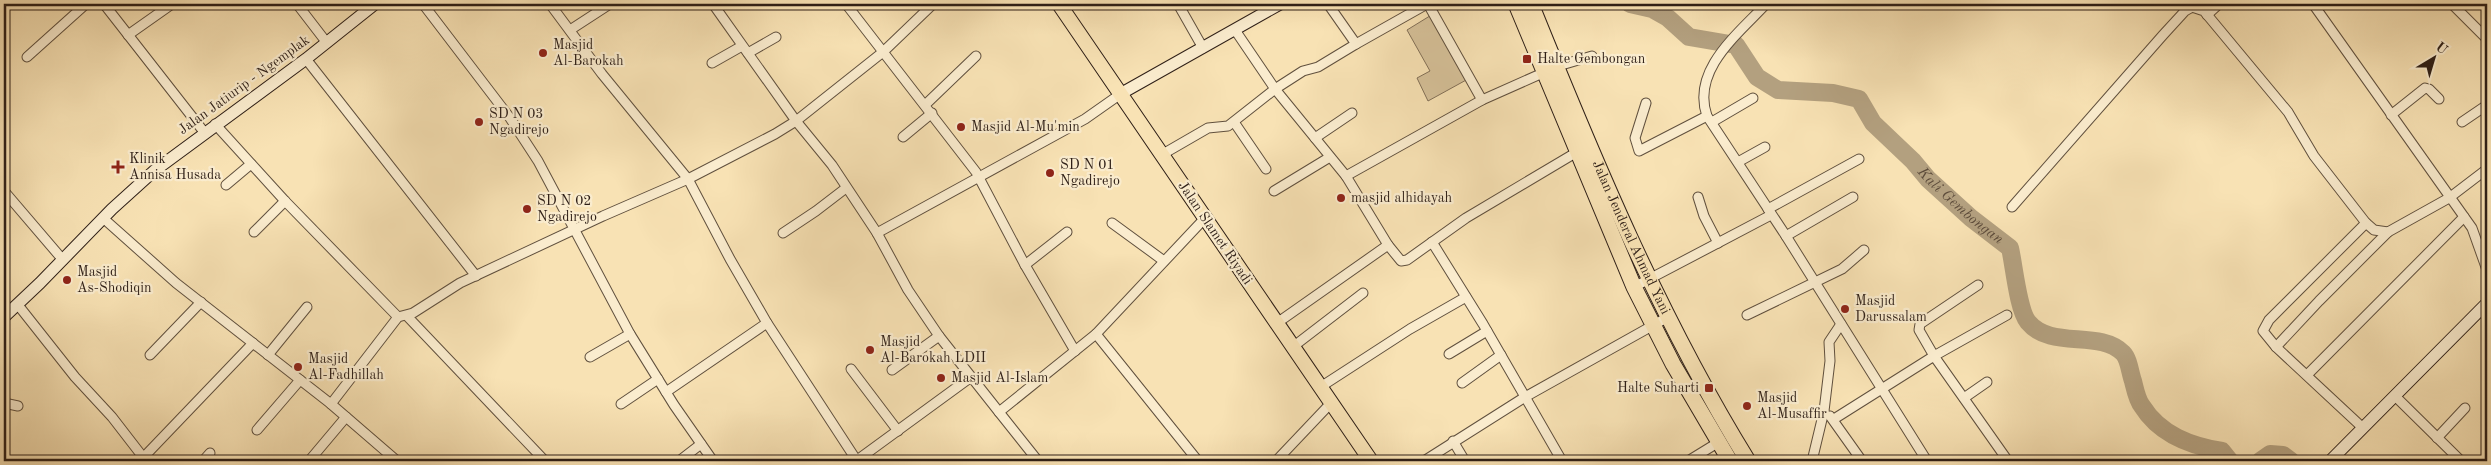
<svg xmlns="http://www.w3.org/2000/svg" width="2491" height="465" viewBox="0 0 2491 465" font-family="'Old Standard TT',serif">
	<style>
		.green { fill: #d6c199; stroke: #827058 }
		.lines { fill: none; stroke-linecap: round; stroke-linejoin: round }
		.river { stroke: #b3a07f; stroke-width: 18 }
		.street-casing { stroke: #60503e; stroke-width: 11 }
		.secondary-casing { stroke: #2e1f17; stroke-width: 13 }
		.primary-casing { stroke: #2e1f17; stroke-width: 16 }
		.highway-casing { stroke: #2e1f17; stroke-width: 17 }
		.street { stroke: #faecce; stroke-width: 9 }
		.secondary { stroke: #faecce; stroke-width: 11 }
		.primary { stroke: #f8e2b4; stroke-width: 14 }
		.highway { stroke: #f8e2b4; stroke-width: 15 }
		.poi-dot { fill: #8f2418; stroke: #faecce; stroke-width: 2 }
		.labels { text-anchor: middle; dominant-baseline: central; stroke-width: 4.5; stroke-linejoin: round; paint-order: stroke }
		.poi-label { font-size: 14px; fill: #2e1f17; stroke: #faecce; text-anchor: start }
		.street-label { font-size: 14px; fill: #2e1f17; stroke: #faecce }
		.water-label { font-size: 15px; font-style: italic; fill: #5d4c3b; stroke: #faecce }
	</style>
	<rect width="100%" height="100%" fill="#f8e2b4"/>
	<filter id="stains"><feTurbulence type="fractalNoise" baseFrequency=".004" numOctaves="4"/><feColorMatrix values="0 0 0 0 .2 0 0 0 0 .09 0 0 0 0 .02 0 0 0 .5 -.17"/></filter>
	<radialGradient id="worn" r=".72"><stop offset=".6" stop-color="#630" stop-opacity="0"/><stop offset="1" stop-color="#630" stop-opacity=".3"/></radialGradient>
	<polygon class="green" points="1433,14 1468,79 1428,101 1417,78 1430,71 1407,30"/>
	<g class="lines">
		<g class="river">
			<path id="s1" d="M 1630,4 L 1652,9 L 1668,18 L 1689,37 L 1736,45 L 1757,77 L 1778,90 L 1833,93 L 1859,99 L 1873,123 L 1913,161 L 1928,179 L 1971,218 L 2010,248 C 2014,265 2018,310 2028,322 C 2051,350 2099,329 2123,353 C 2129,359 2130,373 2133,381 C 2135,389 2137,400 2142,406 C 2160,435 2191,446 2222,451 L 2230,461"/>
			<polyline points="2260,461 2270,454 2283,455 2291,461"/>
		</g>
		<defs>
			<g id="street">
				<polyline points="104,4 204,132"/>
				<polyline points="297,4 327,43"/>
				<polyline points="423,4 510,118 538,161 630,334 674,405 713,461"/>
				<polyline points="550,4 602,74 688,179 730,259 767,323 857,461"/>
				<polyline points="713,4 796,121 832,165 877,233 908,290 939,336 999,412 1096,334 1205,218"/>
				<polyline points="846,4 976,172 1025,265 1075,351"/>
				<polyline points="1178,4 1203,48"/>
				<polyline points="1428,4 1482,100 1545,72"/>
				<path d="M 1766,4 C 1738,34 1691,70 1707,116 L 1786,236 L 1927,461"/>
				<polyline points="2313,4 2472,228 2487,270"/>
				<polyline points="2452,4 2487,39"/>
				<polyline points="2207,15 2219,4"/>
				<polyline points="570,30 610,4"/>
				<polyline points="1235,30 1275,89 1346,176 1388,245"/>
				<polyline points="128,35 172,4"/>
				<polyline points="1356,44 1427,4"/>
				<polyline points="748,53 776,37"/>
				<polyline points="27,57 86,4"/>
				<polyline points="306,59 476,276"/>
				<polyline points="712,63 742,46"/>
				<polyline points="1558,66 1592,56"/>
				<polyline points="1646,103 1635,138 1639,151 1707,116"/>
				<polyline points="925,105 976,56"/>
				<polyline points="2391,115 2425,88 2429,89 2439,99"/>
				<polyline points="1234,122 1266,169"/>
				<polyline points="1712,122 1753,98"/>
				<polyline points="2462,122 2487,105"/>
				<polyline points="215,124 285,201 398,317"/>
				<polyline points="903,137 932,113"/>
				<polyline points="1315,138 1352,113"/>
				<polyline points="1163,154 1208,128 1228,126 1275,89 1303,71 1318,67 1356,44 1328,4"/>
				<polyline points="1738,162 1765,147"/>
				<polyline points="1346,176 1482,100"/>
				<polyline points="226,185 251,164"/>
				<polyline points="4,191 63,260"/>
				<polyline points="1274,191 1330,157"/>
				<polyline points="1698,197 1704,216 1718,243"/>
				<polyline points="2012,207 2163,35 2185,11 2192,7 2204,11 2288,112 2314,156 2366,223 2374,230 2388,232 2449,198 2487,169"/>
				<polyline points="1768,209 1859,159"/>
				<polyline points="103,218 176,283 331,404"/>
				<polyline points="1112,223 1164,261"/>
				<polyline points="254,232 285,201"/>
				<polyline points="783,233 816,211 846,188"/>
				<polyline points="877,233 1085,119 1122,93"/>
				<polyline points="1786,236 1853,197"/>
				<polyline points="1432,242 1483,324 1562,461"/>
				<polyline points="1025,265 1067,232"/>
				<polyline points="1978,285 1920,324 1919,330 1934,356 2007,315"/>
				<polyline points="1634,287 1771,215"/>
				<polyline points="18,305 75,377 112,417 146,461"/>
				<polyline points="1747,315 1842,269 1864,250"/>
				<polyline points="407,316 545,461"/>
				<polyline points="1277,323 1388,245 1401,261 1407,260 1466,218 1577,152"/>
				<polyline points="1096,334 1198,461"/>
				<polyline points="1294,346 1363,293"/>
				<polyline points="2276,347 2319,301 2388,232"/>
				<polyline points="1449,354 1487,331"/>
				<polyline points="150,355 201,302"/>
				<polyline points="268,355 307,307"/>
				<polyline points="590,357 630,334"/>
				<polyline points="851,369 898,431"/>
				<polyline points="892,370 939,336"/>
				<polyline points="2307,375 2464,217"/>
				<polyline points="1462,383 1501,355"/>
				<polyline points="1322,386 1410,329 1466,297"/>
				<polyline points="666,392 767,323"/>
				<polyline points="2395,396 2461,461"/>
				<polyline points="1964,398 1987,382"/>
				<polyline points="4,403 18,406"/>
				<polyline points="621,404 658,379"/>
				<polyline points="999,412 1038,461"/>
				<polyline points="1830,416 1862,461"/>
				<polyline points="1834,419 1934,356 2008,461"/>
				<polyline points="2363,428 2276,347 2263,331 2269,320 2366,223"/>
				<polyline points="257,430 300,380"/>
				<polyline points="2437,438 2465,408"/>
				<polyline points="1453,441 1465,461"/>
				<polyline points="4,460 5,461"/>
				<polyline points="140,461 253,343"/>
				<polyline points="203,461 210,453"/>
				<polyline points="309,461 346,417"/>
				<polyline points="397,461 331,404 398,317 413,313 460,283 603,216 688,179 775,134 796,121 883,52 933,4"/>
				<polyline points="679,461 701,444"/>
				<polyline points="856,461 971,377"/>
				<polyline points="1276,461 1331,403"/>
				<polyline points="1424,461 1525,397 1668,317"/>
				<polyline points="1688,461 1719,442"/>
				<polyline points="1812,461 1824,411 1830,361 1829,342 1841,324"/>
			</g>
			<g id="secondary">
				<polyline points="1122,93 1280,4"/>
				<polyline points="4,317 40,283 112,209 154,171 306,59 375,4"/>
				<polyline points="2330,461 2487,303"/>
			</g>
			<polyline id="primary" points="1059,4 1371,461"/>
			<g id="highway">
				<polyline points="1516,4 1634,287 1673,364 1730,461"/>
				<path id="s2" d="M 1531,4 C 1594,160 1659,317 1748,461"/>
			</g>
		</defs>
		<use href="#street" class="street-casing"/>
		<use href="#secondary" class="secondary-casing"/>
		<use href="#primary" class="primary-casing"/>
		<use href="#highway" class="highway-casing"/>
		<use href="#street" class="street"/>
		<use href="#secondary" class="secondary"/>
		<use href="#primary" class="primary"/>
		<use href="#highway" class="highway"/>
	</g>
	<g class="poi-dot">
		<circle cx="543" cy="53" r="5"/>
		<rect x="1522" y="54" width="10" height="10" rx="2.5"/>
		<circle cx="479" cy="122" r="5"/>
		<circle cx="961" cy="127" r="5"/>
		<path d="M115.5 159.5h5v5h5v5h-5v5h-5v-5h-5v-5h5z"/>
		<circle cx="1050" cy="173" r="5"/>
		<circle cx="1341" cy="198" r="5"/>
		<circle cx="527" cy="209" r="5"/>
		<circle cx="67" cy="280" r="5"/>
		<circle cx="1845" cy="309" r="5"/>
		<circle cx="870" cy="350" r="5"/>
		<circle cx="298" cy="367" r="5"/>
		<circle cx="941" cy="378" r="5"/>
		<rect x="1704" y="383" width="10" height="10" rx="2.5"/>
		<circle cx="1747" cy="406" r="5"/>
	</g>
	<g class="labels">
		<g class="poi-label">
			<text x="553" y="45">Masjid<tspan x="553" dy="16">Al-Barokah</tspan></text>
			<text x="1537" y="59">Halte Gembongan</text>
			<text x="489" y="114">SD N 03<tspan x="489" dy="16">Ngadirejo</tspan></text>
			<text x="971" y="127">Masjid Al-Mu'min</text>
			<text x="129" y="159">Klinik<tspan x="129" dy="16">Annisa Husada</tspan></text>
			<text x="1060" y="165">SD N 01<tspan x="1060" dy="16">Ngadirejo</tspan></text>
			<text x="1351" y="198">masjid alhidayah</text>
			<text x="537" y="201">SD N 02<tspan x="537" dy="16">Ngadirejo</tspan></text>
			<text x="77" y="272">Masjid<tspan x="77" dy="16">As-Shodiqin</tspan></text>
			<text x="1855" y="301">Masjid<tspan x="1855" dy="16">Darussalam</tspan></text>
			<text x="880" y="342">Masjid<tspan x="880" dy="16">Al-Barokah LDII</tspan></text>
			<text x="308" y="359">Masjid<tspan x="308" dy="16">Al-Fadhillah</tspan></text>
			<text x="951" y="378">Masjid Al-Islam</text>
			<text x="1699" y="388" text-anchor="end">Halte Suharti</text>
			<text x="1757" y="398">Masjid<tspan x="1757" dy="16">Al-Musaffir</tspan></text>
		</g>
		<g class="street-label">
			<text transform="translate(244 85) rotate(-36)">Jalan Jatiurip - Ngemplak</text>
			<text transform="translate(1215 233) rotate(56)">Jalan Slamet Riyadi</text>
			<text stroke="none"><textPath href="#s2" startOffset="254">Jalan Jenderal Ahmad Yani</textPath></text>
		</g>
		<g class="water-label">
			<text stroke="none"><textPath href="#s1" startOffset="410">Kali Gembongan</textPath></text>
		</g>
	</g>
	<rect width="2491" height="465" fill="none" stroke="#f8e2b4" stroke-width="20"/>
	<rect x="5" y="5" width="2481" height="455" fill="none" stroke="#2e1f17" stroke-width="2.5"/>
	<rect x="10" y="10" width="2471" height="445" fill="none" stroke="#2e1f17"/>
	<g transform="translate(2434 58) rotate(38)" stroke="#faecce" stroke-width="4" paint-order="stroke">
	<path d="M0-4L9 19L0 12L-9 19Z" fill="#2e1f17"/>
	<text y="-8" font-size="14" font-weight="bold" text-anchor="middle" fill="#2e1f17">U</text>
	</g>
	<rect width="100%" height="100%" filter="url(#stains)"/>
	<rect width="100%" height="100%" fill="url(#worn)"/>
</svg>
